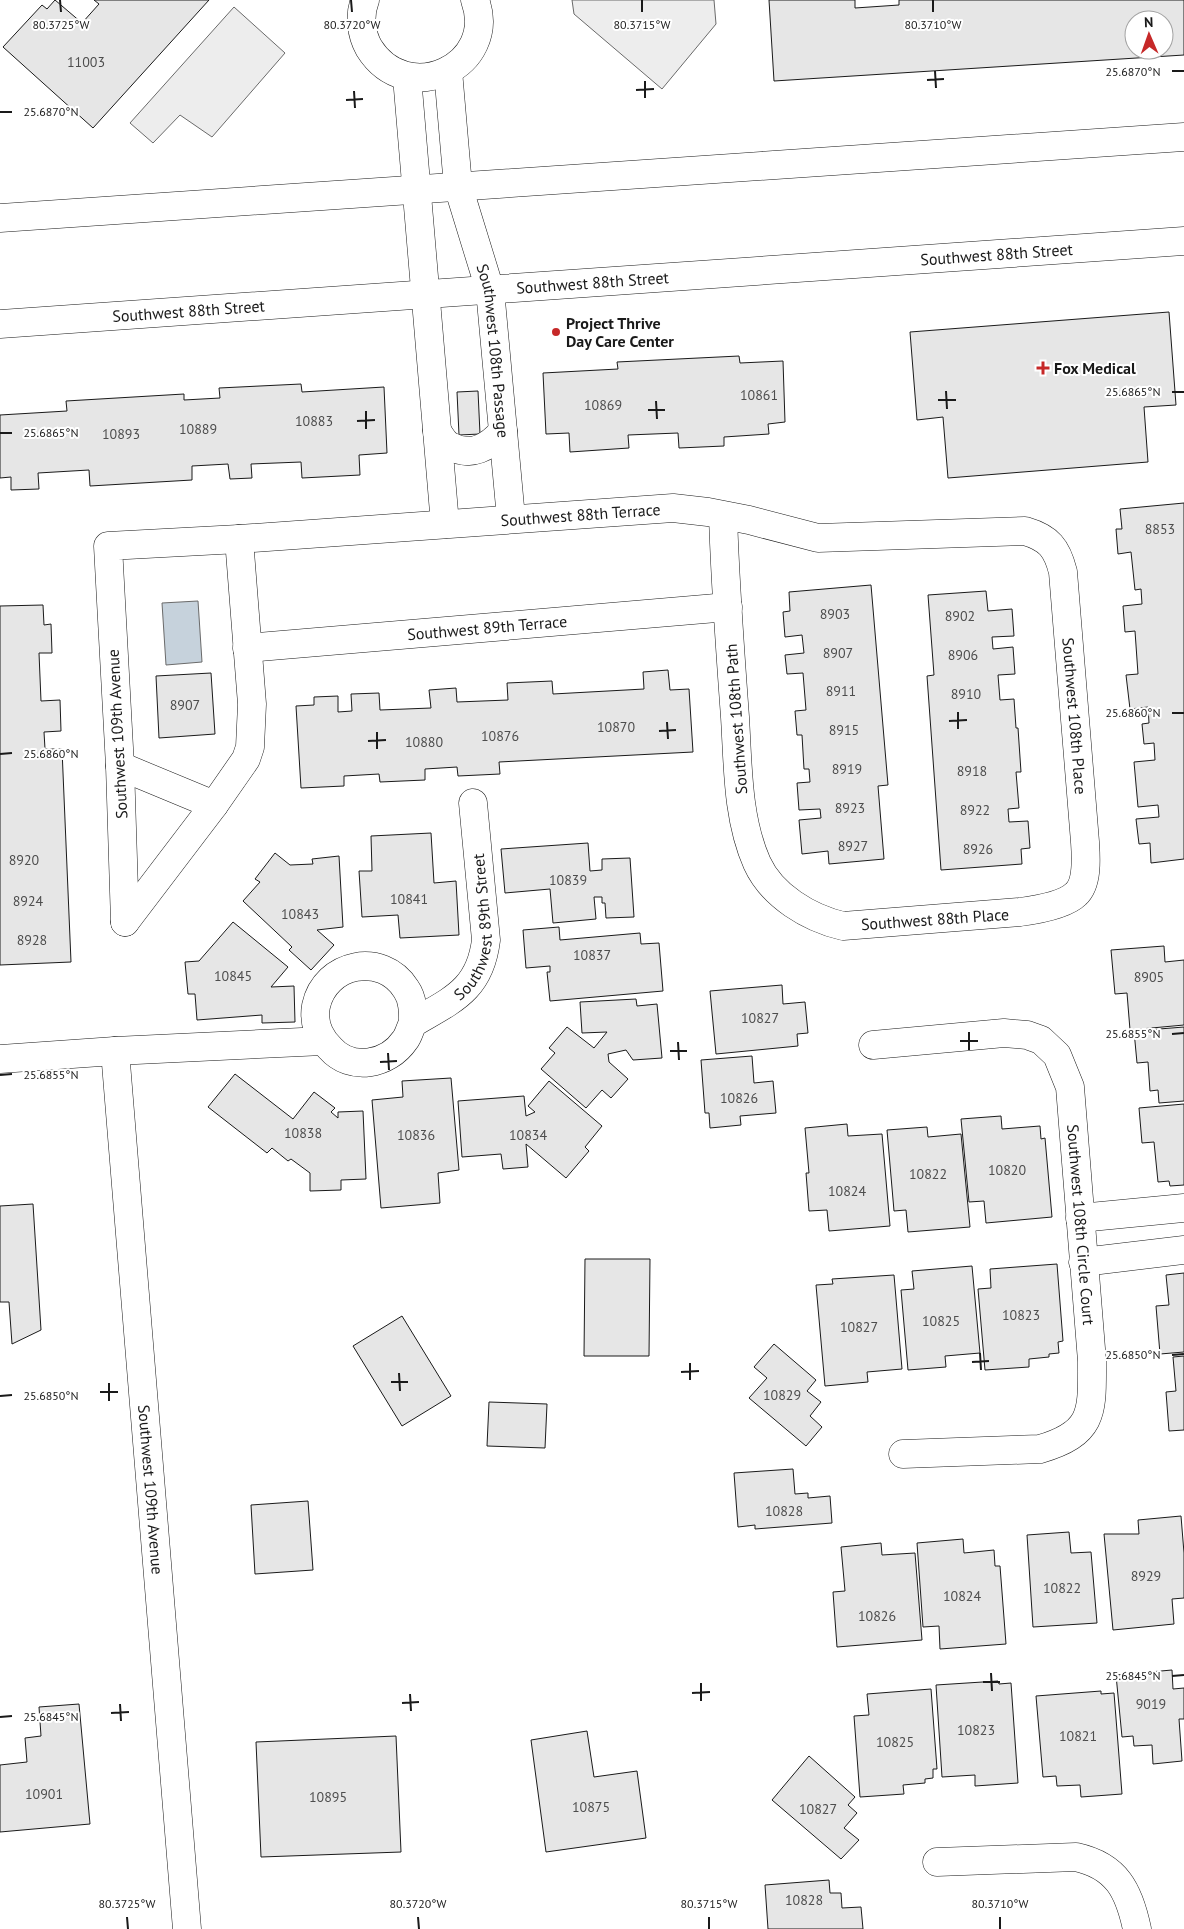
<svg xmlns="http://www.w3.org/2000/svg" width="1184" height="1929" viewBox="0 0 1184 1929" font-family="'PT Sans',sans-serif">
	<style>
		.parking { fill: #ededed; stroke: #6a6a6a }
		.water { fill: #c6d2dc; stroke: #6a6a6a }
		.building { fill: #e6e6e6; stroke: #1a1a1a; fill-rule: evenodd }
		.lines { fill: none; stroke-linecap: round; stroke-linejoin: round }
		.street-casing { stroke: #1a1a1a; stroke-width: 29 }
		.primary-casing { stroke: #1a1a1a; stroke-width: 29 }
		.street { stroke: #fff; stroke-width: 28 }
		.primary { stroke: #fff; stroke-width: 28 }
		.ticks { fill: none; stroke: #1a1a1a; stroke-width: 2 }
		.poi-dot { fill: #c62828; stroke: #fff; stroke-width: 2 }
		.labels { text-anchor: middle; dominant-baseline: central; stroke-width: 4; stroke-linejoin: round; paint-order: stroke }
		.number-label { font-size: 14px; fill: #4d4d4d }
		.street-label { font-size: 16px; fill: #1a1a1a; stroke: #fff }
		.poi-label { font-size: 16px; font-weight: bold; fill: #1a1a1a; stroke: #fff; text-anchor: start }
		.ticks-label { font-size: 12px; text-anchor: middle; fill: #1a1a1a; stroke: #fff; stroke-width: 4; stroke-linejoin: round; paint-order: stroke }
	</style>
	<rect width="100%" height="100%" fill="#fff"/>
	<g class="parking">
		<polygon points="572,0 714,0 716,24 662,89 574,14"/>
		<polygon points="234,7 285,53 212,137 180,115 153,143 130,123"/>
	</g>
	<polygon class="water" points="198,601 202,662 166,665 162,603"/>
	<g class="building">
		<polygon points="55,0 82,23 99,4 94,0 209,0 93,128 3,47 42,5 47,9"/>
		<path d="M 769,0 L 855,0 L 855,8 L 899,5 L 899,0 L 1184,0 L 1184,55 L 774,81 ZM 1134,20 L 1164,20 L 1164,50 L 1134,50 Z"/>
		<polygon points="1169,312 1176,405 1144,407 1148,462 948,478 943,417 917,420 910,332"/>
		<polygon points="739,356 740,363 783,361 785,422 768,424 769,434 724,437 724,446 679,448 678,433 628,435 629,448 570,452 569,433 546,434 543,373 618,369 617,362"/>
		<polygon points="301,384 302,392 384,387 387,453 359,455 360,475 302,478 301,462 251,464 252,478 230,479 228,464 192,466 192,480 90,486 89,470 38,473 39,489 11,490 11,477 0,478 0,415 67,411 66,401 184,394 184,400 220,398 219,388"/>
		<polygon points="478,391 480,434 459,435 457,392"/>
		<polygon points="1184,503 1184,859 1151,863 1150,843 1139,844 1136,819 1159,817 1158,805 1138,807 1134,762 1155,760 1154,743 1144,744 1142,724 1149,723 1148,707 1130,709 1126,675 1138,674 1135,631 1125,632 1123,606 1142,604 1141,589 1135,590 1131,552 1118,554 1116,529 1122,529 1120,509"/>
		<polygon points="871,585 888,785 878,786 884,859 829,864 828,851 802,854 799,820 821,818 820,809 799,810 797,783 810,782 809,769 804,769 802,735 797,735 795,711 806,710 803,673 787,674 785,655 804,653 802,635 785,637 783,612 790,611 789,592"/>
		<polygon points="986,591 988,611 1012,609 1014,636 992,637 993,649 1013,647 1015,674 998,675 1000,700 1014,699 1016,728 1018,728 1021,772 1016,772 1019,808 1008,809 1009,822 1028,821 1030,848 1021,849 1022,864 941,870 927,676 934,675 928,595"/>
		<polygon points="43,605 44,625 51,624 52,653 39,653 41,701 60,700 61,731 44,732 45,749 62,749 71,962 0,965 0,606"/>
		<polygon points="668,670 670,690 689,689 693,752 499,762 500,774 458,776 457,767 425,769 425,780 380,782 379,774 344,776 344,786 301,788 296,706 314,705 314,697 338,696 338,712 352,711 351,694 379,693 380,710 431,708 429,690 456,688 457,702 508,700 507,683 552,681 553,694 644,689 643,672"/>
		<polygon points="211,673 215,734 159,738 156,676"/>
		<polygon points="431,833 434,883 456,881 459,935 400,938 398,915 362,917 359,871 372,871 371,836"/>
		<polygon points="588,843 590,871 602,870 602,859 630,858 634,917 606,918 605,903 602,903 602,897 594,897 596,919 553,923 550,889 505,893 501,849"/>
		<polygon points="275,853 290,865 313,864 312,859 339,856 343,927 317,930 334,945 311,970 289,950 292,947 243,901 260,882 255,879"/>
		<polygon points="233,922 288,967 271,987 294,986 295,1022 262,1023 262,1015 197,1020 195,994 188,994 185,962 199,961"/>
		<polygon points="559,927 560,940 640,933 641,944 659,943 663,991 550,1001 547,972 550,972 550,966 526,968 523,930"/>
		<polygon points="1164,946 1165,962 1184,960 1184,1025 1130,1030 1127,993 1115,994 1111,950"/>
		<polygon points="782,985 783,1004 805,1002 808,1033 797,1034 798,1046 716,1054 710,991"/>
		<polygon points="636,999 637,1006 657,1004 662,1058 633,1060 626,1050 608,1054 609,1062 628,1079 611,1098 602,1090 586,1108 541,1069 555,1053 549,1048 567,1027 594,1048 607,1032 582,1033 580,1002"/>
		<polygon points="1184,1027 1184,1101 1159,1103 1158,1090 1150,1091 1148,1062 1137,1063 1134,1031"/>
		<polygon points="752,1056 754,1083 773,1081 776,1113 740,1116 741,1125 710,1128 709,1113 705,1113 701,1060"/>
		<polygon points="235,1074 293,1119 314,1092 335,1108 331,1112 338,1118 338,1112 363,1111 366,1179 341,1180 341,1190 310,1191 310,1173 291,1159 288,1161 272,1148 267,1153 208,1107"/>
		<polygon points="451,1078 459,1170 438,1173 440,1203 381,1208 372,1100 403,1097 402,1081"/>
		<polygon points="549,1081 602,1126 585,1147 589,1151 566,1178 526,1144 528,1167 503,1169 501,1154 462,1157 458,1101 524,1096 526,1116 535,1112 528,1106"/>
		<polygon points="1184,1104 1184,1185 1170,1186 1169,1181 1158,1182 1154,1142 1142,1143 1139,1108"/>
		<polygon points="1001,1116 1002,1129 1040,1126 1041,1139 1045,1138 1052,1217 986,1223 984,1201 969,1202 961,1119"/>
		<polygon points="847,1124 848,1136 882,1134 890,1226 829,1231 827,1210 809,1211 806,1173 809,1173 805,1128"/>
		<polygon points="927,1127 928,1137 961,1134 970,1227 908,1232 906,1210 894,1211 887,1130"/>
		<polygon points="33,1204 41,1330 12,1344 9,1302 0,1302 0,1206"/>
		<polygon points="585,1259 650,1259 649,1356 584,1356"/>
		<polygon points="1057,1264 1063,1341 1058,1342 1059,1353 1049,1354 1049,1357 1029,1359 1029,1367 985,1370 978,1289 991,1288 990,1269"/>
		<polygon points="972,1266 980,1353 945,1356 946,1367 908,1370 901,1290 914,1289 912,1271"/>
		<polygon points="1184,1273 1184,1352 1160,1354 1156,1306 1169,1305 1166,1275"/>
		<polygon points="894,1275 902,1369 867,1372 868,1382 825,1386 816,1285 833,1284 832,1279"/>
		<polygon points="402,1316 451,1396 402,1426 353,1346"/>
		<polygon points="774,1344 816,1380 807,1391 821,1402 810,1416 822,1427 806,1446 749,1398 767,1378 754,1367"/>
		<polygon points="1184,1356 1184,1430 1169,1431 1166,1392 1176,1391 1173,1357"/>
		<polygon points="489,1402 547,1404 545,1448 487,1446"/>
		<polygon points="793,1469 795,1494 808,1493 808,1498 830,1496 832,1523 755,1529 755,1525 738,1527 734,1473"/>
		<polygon points="308,1501 313,1570 255,1574 251,1505"/>
		<polygon points="1181,1516 1184,1553 1184,1598 1172,1599 1174,1624 1113,1630 1104,1534 1139,1534 1138,1520"/>
		<polygon points="1069,1532 1071,1553 1091,1552 1097,1623 1033,1627 1027,1535"/>
		<polygon points="963,1539 964,1553 994,1550 995,1566 1000,1566 1006,1644 940,1649 939,1626 923,1627 917,1543"/>
		<polygon points="881,1543 882,1555 915,1553 922,1640 837,1647 833,1592 845,1591 841,1547"/>
		<polygon points="1172,1670 1173,1689 1184,1688 1184,1719 1179,1719 1182,1761 1153,1764 1152,1745 1134,1746 1133,1736 1122,1737 1116,1675"/>
		<polygon points="998,1681 999,1684 1011,1683 1018,1783 975,1786 975,1775 942,1777 936,1685"/>
		<polygon points="931,1689 937,1769 933,1769 933,1778 925,1779 925,1783 903,1785 904,1794 860,1797 854,1716 869,1715 867,1694"/>
		<polygon points="1101,1691 1101,1694 1114,1693 1122,1794 1081,1797 1080,1785 1057,1786 1056,1776 1043,1777 1036,1696"/>
		<polygon points="79,1704 90,1824 0,1832 0,1765 27,1762 25,1738 41,1736 39,1707"/>
		<polygon points="587,1731 594,1777 637,1771 646,1838 546,1852 531,1740"/>
		<polygon points="396,1736 401,1852 261,1857 256,1742"/>
		<polygon points="809,1756 855,1797 848,1805 857,1813 844,1828 859,1840 841,1859 772,1800"/>
		<polygon points="829,1880 830,1893 841,1893 842,1908 861,1907 863,1929 768,1929 765,1885"/>
	</g>
	<g class="lines">
		<defs>
			<g id="street">
				<path d="M 365,0 C 359,15 361,34 369,48 C 407,109 499,66 475,0"/>
				<path id="s1" d="M 448,71 L 458,186 L 490,290 L 511,518"/>
				<polyline points="407,77 445,524"/>
				<path d="M 437,431 C 440,435 444,443 450,446 C 471,458 489,447 503,431"/>
				<path id="s2" d="M 247,648 L 728,607"/>
				<polyline points="120,766 214,805"/>
				<path id="s3" d="M 125,922 L 120,766 L 108,546 L 239,539 L 673,508 L 708,512 L 749,520 L 818,538 L 1025,531 C 1049,538 1057,548 1063,572 L 1085,842 C 1086,857 1088,883 1076,894 C 1065,905 1035,910 1020,912 L 843,926 C 809,918 772,896 757,863 C 737,818 738,765 735,717 C 730,650 725,582 723,515"/>
				<polyline points="125,922 214,805 246,759 250,747 252,704 239,539"/>
				<path id="s4" d="M 413,1023 C 413,1011 413,999 406,989 C 382,951 325,963 316,1006 C 313,1022 319,1037 330,1048 C 351,1072 388,1065 405,1040 C 409,1035 410,1028 413,1023 C 452,1000 480,990 486,940 L 473,803"/>
				<path id="s5" d="M 873,1045 L 1004,1033 L 1027,1035 L 1041,1040 L 1057,1055 L 1070,1087 L 1092,1361 C 1092,1411 1095,1433 1040,1449 L 903,1454"/>
				<path id="s6" d="M 115,1051 L 187,1929"/>
				<polyline points="0,1059 115,1051 323,1041"/>
				<polyline points="1080,1218 1184,1208"/>
				<polyline points="1083,1262 1184,1250"/>
				<path d="M 937,1862 L 1076,1857 C 1117,1866 1129,1891 1137,1929"/>
			</g>
			<g id="primary">
				<polyline points="0,218 1184,137"/>
				<path id="s7" d="M 0,324 L 1184,241"/>
			</g>
		</defs>
		<use href="#street" class="street-casing"/>
		<use href="#primary" class="primary-casing"/>
		<use href="#street" class="street"/>
		<use href="#primary" class="primary"/>
	</g>
	<path class="ticks" d="M 60,0 L 61,12M 351,0 L 352,12M 642,0 L 642,12M 933,0 L 933,12M 935,71 L 936,88M 1172,71 L 1184,71M 927,80 L 944,79M 645,81 L 645,98M 636,90 L 654,89M 354,91 L 355,108M 346,100 L 363,99M 0,112 L 12,112M 946,391 L 947,409M 1172,392 L 1184,392M 938,400 L 956,400M 656,401 L 657,419M 648,410 L 665,410M 366,411 L 366,429M 357,421 L 375,420M 0,433 L 12,433M 958,712 L 958,729M 1172,713 L 1184,713M 949,721 L 967,720M 667,722 L 668,739M 659,731 L 676,730M 377,732 L 377,749M 368,741 L 386,740M 0,754 L 12,753M 969,1032 L 969,1050M 1172,1034 L 1184,1033M 960,1041 L 978,1041M 678,1042 L 679,1060M 670,1051 L 687,1051M 388,1053 L 389,1070M 380,1062 L 397,1061M 0,1075 L 12,1074M 980,1353 L 981,1370M 1172,1355 L 1184,1354M 972,1362 L 989,1361M 690,1363 L 690,1380M 681,1372 L 699,1371M 399,1373 L 400,1391M 391,1382 L 408,1382M 109,1383 L 109,1401M 100,1392 L 118,1392M 0,1396 L 12,1395M 991,1673 L 992,1691M 1172,1676 L 1184,1675M 983,1682 L 1000,1682M 701,1683 L 701,1701M 692,1693 L 710,1692M 410,1694 L 411,1711M 402,1703 L 419,1702M 120,1704 L 121,1721M 111,1713 L 129,1712M 0,1717 L 12,1716M 127,1917 L 128,1929M 418,1917 L 419,1929M 709,1917 L 709,1929M 1000,1917 L 1000,1929"/>
	<g class="poi-dot">
		<circle cx="556" cy="332" r="5"/>
		<path d="M1040.5 360.5h5v5h5v5h-5v5h-5v-5h-5v-5h5z"/>
	</g>
	<g class="labels">
		<g class="number-label">
			<text x="86" y="62">11003</text>
			<text x="759" y="395">10861</text>
			<text x="603" y="405">10869</text>
			<text x="314" y="421">10883</text>
			<text x="198" y="429">10889</text>
			<text x="121" y="434">10893</text>
			<text x="1160" y="529">8853</text>
			<text x="835" y="614">8903</text>
			<text x="960" y="616">8902</text>
			<text x="838" y="653">8907</text>
			<text x="963" y="655">8906</text>
			<text x="841" y="691">8911</text>
			<text x="966" y="694">8910</text>
			<text x="185" y="705">8907</text>
			<text x="616" y="727">10870</text>
			<text x="844" y="730">8915</text>
			<text x="500" y="736">10876</text>
			<text x="424" y="742">10880</text>
			<text x="847" y="769">8919</text>
			<text x="972" y="771">8918</text>
			<text x="850" y="808">8923</text>
			<text x="975" y="810">8922</text>
			<text x="853" y="846">8927</text>
			<text x="978" y="849">8926</text>
			<text x="24" y="860">8920</text>
			<text x="568" y="880">10839</text>
			<text x="409" y="899">10841</text>
			<text x="28" y="901">8924</text>
			<text x="300" y="914">10843</text>
			<text x="32" y="940">8928</text>
			<text x="592" y="955">10837</text>
			<text x="233" y="976">10845</text>
			<text x="1149" y="977">8905</text>
			<text x="760" y="1018">10827</text>
			<text x="739" y="1098">10826</text>
			<text x="303" y="1133">10838</text>
			<text x="416" y="1135">10836</text>
			<text x="528" y="1135">10834</text>
			<text x="1007" y="1170">10820</text>
			<text x="928" y="1174">10822</text>
			<text x="847" y="1191">10824</text>
			<text x="1021" y="1315">10823</text>
			<text x="941" y="1321">10825</text>
			<text x="859" y="1327">10827</text>
			<text x="782" y="1395">10829</text>
			<text x="784" y="1511">10828</text>
			<text x="1146" y="1576">8929</text>
			<text x="1062" y="1588">10822</text>
			<text x="962" y="1596">10824</text>
			<text x="877" y="1616">10826</text>
			<text x="1151" y="1704">9019</text>
			<text x="976" y="1730">10823</text>
			<text x="1078" y="1736">10821</text>
			<text x="895" y="1742">10825</text>
			<text x="44" y="1794">10901</text>
			<text x="328" y="1797">10895</text>
			<text x="591" y="1807">10875</text>
			<text x="818" y="1809">10827</text>
			<text x="804" y="1900">10828</text>
		</g>
		<g class="street-label">
			<text stroke="none"><textPath href="#s7" startOffset="999">Southwest 88th Street</textPath></text>
			<text stroke="none"><textPath href="#s7" startOffset="594">Southwest 88th Street</textPath></text>
			<text stroke="none"><textPath href="#s7" startOffset="189">Southwest 88th Street</textPath></text>
			<text stroke="none"><textPath href="#s1" startOffset="285">Southwest 108th Passage</textPath></text>
			<text stroke="none"><textPath href="#s3" startOffset="850">Southwest 88th Terrace</textPath></text>
			<text stroke="none"><textPath href="#s2" startOffset="241">Southwest 89th Terrace</textPath></text>
			<text stroke="none"><textPath href="#s3" startOffset="1502">Southwest 108th Place</textPath></text>
			<text transform="translate(736 719) rotate(-94)">Southwest 108th Path</text>
			<text transform="translate(117 734) rotate(-93)">Southwest 109th Avenue</text>
			<text transform="translate(935 919) rotate(-4)">Southwest 88th Place</text>
			<text stroke="none"><textPath href="#s4" startOffset="431">Southwest 89th Street</textPath></text>
			<text stroke="none"><textPath href="#s5" startOffset="364">Southwest 108th Circle Court</textPath></text>
			<text stroke="none"><textPath href="#s6" startOffset="440">Southwest 109th Avenue</textPath></text>
		</g>
		<g class="poi-label">
			<text x="566" y="323">Project Thrive<tspan x="566" dy="18">Day Care Center</tspan></text>
			<text x="1054" y="368">Fox Medical</text>
		</g>
	</g>
	<g class="ticks-label">
		<text x="61" y="29">80.3725°W</text>
		<text x="352" y="29">80.3720°W</text>
		<text x="642" y="29">80.3715°W</text>
		<text x="933" y="29">80.3710°W</text>
		<text x="1133" y="76">25.6870°N</text>
		<text x="51" y="116">25.6870°N</text>
		<text x="1133" y="396">25.6865°N</text>
		<text x="51" y="437">25.6865°N</text>
		<text x="1133" y="717">25.6860°N</text>
		<text x="51" y="758">25.6860°N</text>
		<text x="1133" y="1038">25.6855°N</text>
		<text x="51" y="1079">25.6855°N</text>
		<text x="1133" y="1359">25.6850°N</text>
		<text x="51" y="1400">25.6850°N</text>
		<text x="1133" y="1680">25.6845°N</text>
		<text x="51" y="1721">25.6845°N</text>
		<text x="127" y="1908">80.3725°W</text>
		<text x="418" y="1908">80.3720°W</text>
		<text x="709" y="1908">80.3715°W</text>
		<text x="1000" y="1908">80.3710°W</text>
	</g>
	<g transform="translate(1149 35) rotate(358)"><circle r="24" fill="#ffffff" stroke="#a3a3a3"/>
	<path d="M0-4L9 19L0 12L-9 19Z" fill="#c62828"/>
	<text y="-8" font-size="14" font-weight="bold" text-anchor="middle" fill="#1a1a1a">N</text>
	</g>
</svg>
